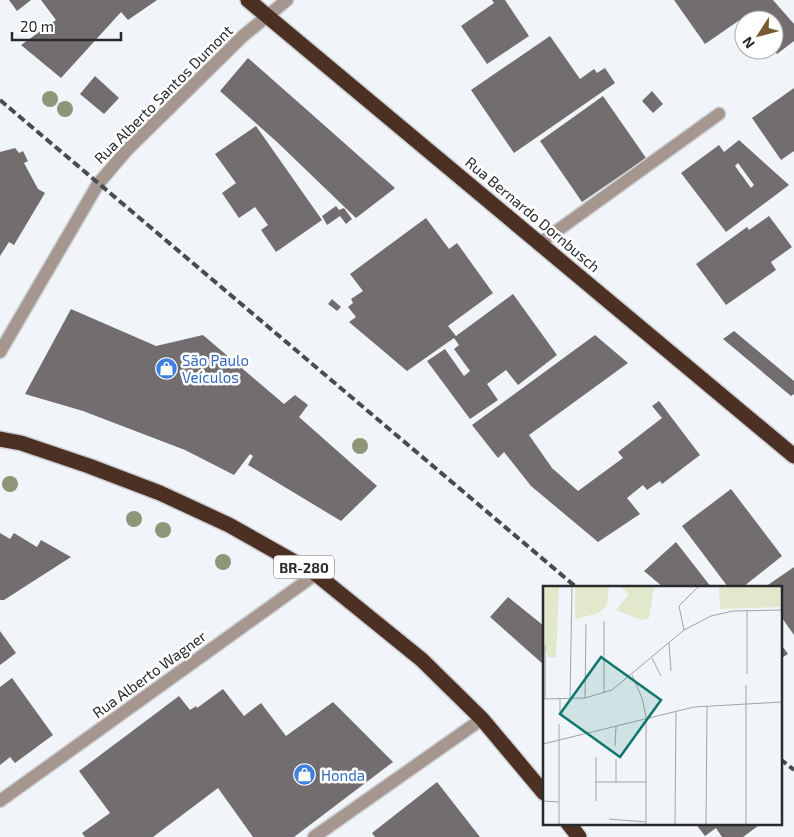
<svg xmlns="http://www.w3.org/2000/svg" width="794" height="837" viewBox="0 0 794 837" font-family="'Exo 2',sans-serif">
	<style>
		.building { fill: #726d6f; fill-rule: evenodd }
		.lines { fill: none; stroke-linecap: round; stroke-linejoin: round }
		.street-casing { stroke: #cdd0d4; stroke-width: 15 }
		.highway-casing { stroke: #cdd0d4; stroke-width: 18 }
		.street { stroke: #a69690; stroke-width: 12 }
		.highway { stroke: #4d3024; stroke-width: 15 }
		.rail { stroke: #494b4d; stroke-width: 4; stroke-dasharray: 8 4; stroke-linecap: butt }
		.tree { fill: #8f9578 }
		.labels { text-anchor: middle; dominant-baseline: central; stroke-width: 5; stroke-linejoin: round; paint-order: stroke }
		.shield { fill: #fff; stroke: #696a6b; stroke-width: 1 }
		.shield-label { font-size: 14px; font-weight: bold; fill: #292a2c }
		.street-label { font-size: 15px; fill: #292a2c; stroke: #fff }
		.shop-label { font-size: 15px; fill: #366cbe; stroke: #fff; text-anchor: start }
		.inset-road { fill: none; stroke: #a1a4a7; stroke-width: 1 }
		.view { fill: #0f766e; fill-opacity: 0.15; stroke: #0f766e; stroke-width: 2.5 }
		.inset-edge { fill: none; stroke: #292a2c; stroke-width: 2.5 }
	</style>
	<rect width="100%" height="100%" fill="#f1f5f9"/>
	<g class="building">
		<polygon points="9,0 31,0 17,11"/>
		<polygon points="41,0 157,0 128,20 121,12 61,78 21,45 56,20"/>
		<polygon points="492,0 505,0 529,36 487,64 461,26 494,3"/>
		<polygon points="674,0 773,0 794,24 794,41 777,54 774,50 774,20 751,20 747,15 705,44"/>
		<polygon points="550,36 580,79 594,69 597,73 605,68 615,83 514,153 471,90"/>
		<polygon points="248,58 307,110 395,188 356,218 277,142 220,91"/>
		<polygon points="95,76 119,98 104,114 80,94"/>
		<polygon points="794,88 794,151 781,160 752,118"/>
		<polygon points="652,91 663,104 653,113 642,101"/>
		<polygon points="603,96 646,158 582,202 540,141"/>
		<polygon points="256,126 322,220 276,252 261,230 268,225 255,207 239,218 222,193 236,183 215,154"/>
		<path d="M 739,140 L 789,185 L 726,232 L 681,173 L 719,145 L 724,152 ZM 738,163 L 754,185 L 751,188 L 735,166 Z"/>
		<polygon points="15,148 19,153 23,151 28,161 24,163 38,189 45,193 14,245 9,242 0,256 0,152"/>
		<polygon points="336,206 339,210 344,208 352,219 346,224 340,216 327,225 322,216"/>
		<polygon points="769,216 792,247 771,262 776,270 726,305 696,264 747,227 749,230"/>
		<polygon points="426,218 449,249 457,243 493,293 448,326 456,336 513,294 557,355 518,385 506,370 487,384 498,400 470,419 427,361 445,349 464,376 470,371 454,349 459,345 454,338 407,371 349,322 356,317 348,307 353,303 351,299 363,291 350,274"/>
		<polygon points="332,299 341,307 337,311 328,304"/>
		<polygon points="71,309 156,346 203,335 284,404 295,395 308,405 299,417 377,486 341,521 248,465 253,456 250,454 234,475 185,450 83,411 25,394"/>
		<polygon points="734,331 794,381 794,394 791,396 723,339"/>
		<polygon points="595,335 628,363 529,435 552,468 578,491 623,458 618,452 662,418 652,406 659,401 700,455 662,484 660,481 647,490 643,485 627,498 640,514 598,542 531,486 504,452 498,458 472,425"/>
		<polygon points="731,489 782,556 743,587 728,587 682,526"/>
		<polygon points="0,533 10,539 14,533 37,547 41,540 71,557 4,600 0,600"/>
		<polygon points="676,542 711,587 663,587 644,571"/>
		<polygon points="794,567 794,635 780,615 780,587 765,587"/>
		<polygon points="508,597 544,626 544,665 490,617"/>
		<polygon points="0,631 16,653 0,665"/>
		<polygon points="780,643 788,654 780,659"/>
		<polygon points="12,678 53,735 15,763 10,757 0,765 0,687"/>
		<polygon points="223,689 244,716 261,703 286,736 333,702 393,762 294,837 253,837 218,788 153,837 85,837 82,833 110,813 79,771 179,696 190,710 196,706 197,708"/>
		<polygon points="437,782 480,837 375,837 372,833"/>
		<polygon points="695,823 762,823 743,837 722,837 716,828 705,836"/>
	</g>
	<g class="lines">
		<defs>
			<g id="street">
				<polyline points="540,243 719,114"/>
				<polyline points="0,352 98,184 126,151 243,36 287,0"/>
				<polyline points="0,801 316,574"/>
				<polyline points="314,837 482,719"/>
			</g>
			<g id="highway">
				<polyline points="248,0 794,456"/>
				<polyline points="0,439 21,443 89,466 160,493 229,525 316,574 422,660 482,719 544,793"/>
				<polyline points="568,823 579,837"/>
			</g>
		</defs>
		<use href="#street" class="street-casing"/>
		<use href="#highway" class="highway-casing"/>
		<use href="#street" class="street"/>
		<use href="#highway" class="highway"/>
		<g class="rail">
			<polyline points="0,100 576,587"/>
			<polyline points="780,759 794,770"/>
		</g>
	</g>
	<g class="tree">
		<circle cx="50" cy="99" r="8"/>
		<circle cx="65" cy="109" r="8"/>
		<circle cx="360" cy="446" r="8"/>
		<circle cx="10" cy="484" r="8"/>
		<circle cx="134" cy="519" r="8"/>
		<circle cx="163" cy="530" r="8"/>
		<circle cx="223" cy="562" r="8"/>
	</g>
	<defs>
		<symbol id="shop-disc" viewBox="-11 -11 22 22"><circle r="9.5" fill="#3f7fe0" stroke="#fff"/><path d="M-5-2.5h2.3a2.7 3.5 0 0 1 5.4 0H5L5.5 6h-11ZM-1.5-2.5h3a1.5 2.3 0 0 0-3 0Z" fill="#fff"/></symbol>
	</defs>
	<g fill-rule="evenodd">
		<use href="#shop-disc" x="154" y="356" width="25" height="25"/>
		<use href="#shop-disc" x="292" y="762" width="25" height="25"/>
	</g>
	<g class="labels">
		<rect class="shield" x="274" y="555.5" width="60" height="23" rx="4"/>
		<g class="shield-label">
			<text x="304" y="567">BR-280</text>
		</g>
		<g class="street-label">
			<text transform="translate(163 94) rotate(-45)">Rua Alberto Santos Dumont</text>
			<text transform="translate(533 214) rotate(40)">Rua Bernardo Dornbusch</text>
			<text transform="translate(149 674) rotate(-36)">Rua Alberto Wagner</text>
		</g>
		<g class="shop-label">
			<text x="182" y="360">São Paulo<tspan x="182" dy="17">Veículos</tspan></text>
			<text x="321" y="775">Honda</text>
		</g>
	</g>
	<g transform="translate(543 586)">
		<rect width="239" height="239" fill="#f1f5f9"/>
		<path d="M 0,1 L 16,1 L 13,71 L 5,71 L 0,54 ZM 32,1 L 66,1 L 64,19 L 56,27 L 32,33 ZM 78,1 L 111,1 L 106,32 L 99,34 L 73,24 L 86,8 ZM 176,1 L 239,1 L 239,21 L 177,23 Z" fill="#e2e8cc"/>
		<path class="inset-road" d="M 141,44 L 136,20 L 155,1M 126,57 L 128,85M 109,72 L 118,90M 204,88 L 204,25M 89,89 L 99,112 L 103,130 L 103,238M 61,107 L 61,35M 27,112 L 29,1M 42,112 L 43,38M 0,113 L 42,112 L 69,104 L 141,44 L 168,30 L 190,25 L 239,24M 2,113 L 2,59M 17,113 L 17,129M 16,138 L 16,238M 0,158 L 151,121 L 239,116M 72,160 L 73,140M 73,173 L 73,196M 53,196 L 103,196M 0,215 L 16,216M 53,215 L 53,171M 66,233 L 103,236M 132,238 L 133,125M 163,238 L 164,120M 203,238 L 203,99"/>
		<path class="view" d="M 58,71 L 118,114 L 77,171 L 17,128 Z"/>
		<rect width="239" height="239" class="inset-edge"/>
	</g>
	<g transform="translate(759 35) rotate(234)"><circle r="24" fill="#ffffff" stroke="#a9aaab"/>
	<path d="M0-4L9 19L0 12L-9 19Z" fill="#765c2e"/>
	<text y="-8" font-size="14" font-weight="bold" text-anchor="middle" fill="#292a2c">N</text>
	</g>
	<path d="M12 32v8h109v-8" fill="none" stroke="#292a2c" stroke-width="2.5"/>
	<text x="20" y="32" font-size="15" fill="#292a2c" stroke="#ffffff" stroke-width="4" paint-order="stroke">20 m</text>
</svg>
